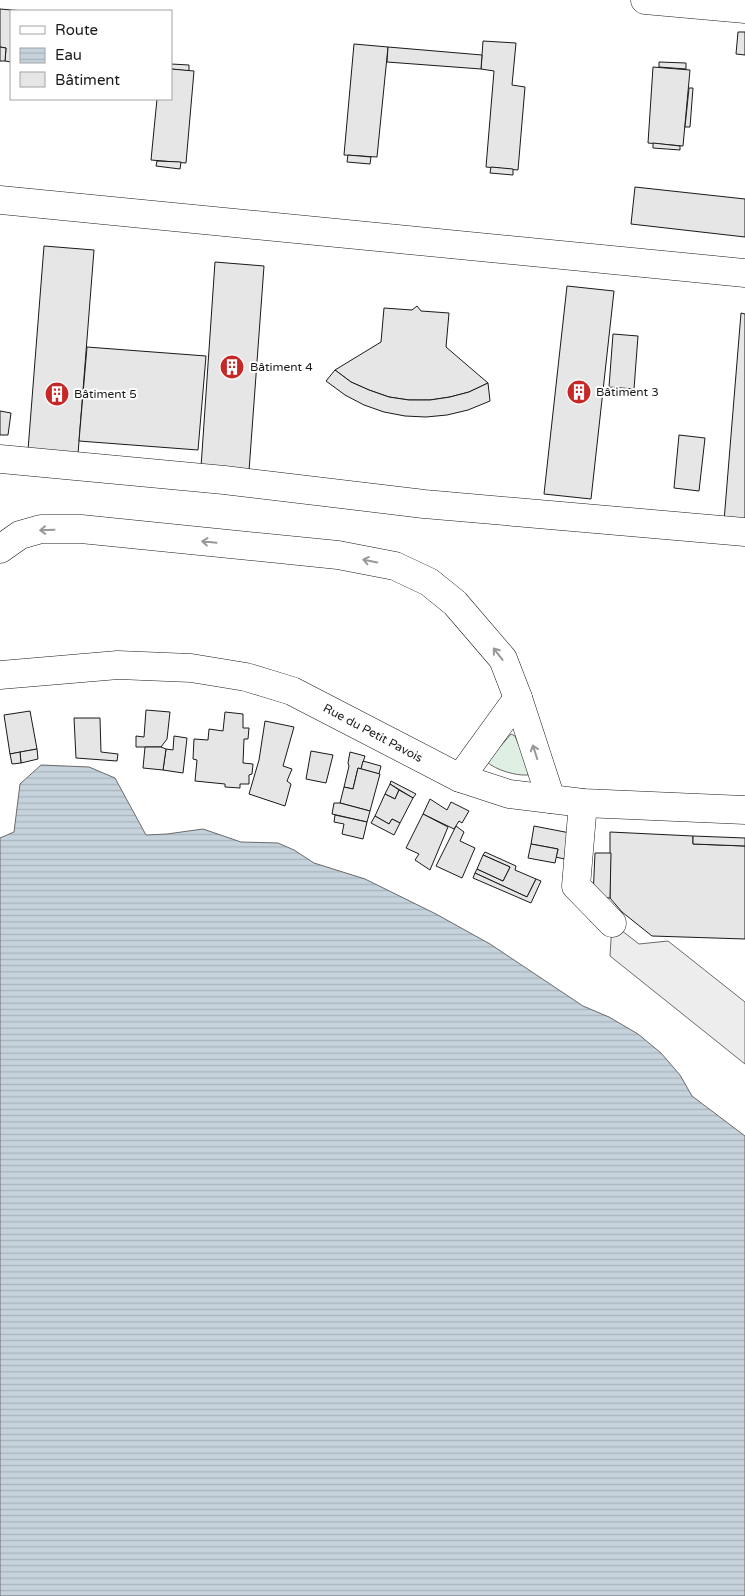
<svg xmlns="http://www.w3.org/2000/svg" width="745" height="1596" viewBox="0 0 745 1596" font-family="'Varela Round',sans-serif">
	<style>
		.green { fill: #e0efe3; stroke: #6a6a6a }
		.parking { fill: #ededed; stroke: #6a6a6a }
		.water { fill: url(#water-rules); stroke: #6a6a6a }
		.building { fill: #e6e6e6; stroke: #1a1a1a }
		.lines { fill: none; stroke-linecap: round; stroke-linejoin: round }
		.minor-casing { stroke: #1a1a1a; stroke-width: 29 }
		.minor { stroke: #fff; stroke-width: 28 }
		.oneway { stroke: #989898 }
		.labels { text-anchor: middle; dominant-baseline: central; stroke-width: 4; stroke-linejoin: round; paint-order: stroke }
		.poi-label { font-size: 12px; fill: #1a1a1a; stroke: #fff; text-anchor: start }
		.street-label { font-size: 12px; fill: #1a1a1a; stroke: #fff }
	</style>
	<defs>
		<pattern id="water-rules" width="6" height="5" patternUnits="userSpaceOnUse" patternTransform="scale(1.25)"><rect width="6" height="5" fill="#c6d2dc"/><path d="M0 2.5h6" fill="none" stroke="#aab4bc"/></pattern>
	</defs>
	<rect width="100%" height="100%" fill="#fff"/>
	<path class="green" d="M 511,734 L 515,736 L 530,771 L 528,775 C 516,776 496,770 487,762 Z"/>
	<polygon class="parking" points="612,923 639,944 668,941 745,1002 745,1064 610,956"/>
	<polygon class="water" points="41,765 89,767 115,778 146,835 167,834 203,829 241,842 278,843 294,850 314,863 365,879 436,914 490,944 583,1006 609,1017 638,1034 661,1053 680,1075 692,1096 745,1136 745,1596 0,1596 0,838 14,832 20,784"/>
	<g class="building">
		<polygon points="0,9 24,11 11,11 11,62 5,61 6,48 0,47"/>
		<polygon points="738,32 745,32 745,55 736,54"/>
		<polygon points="483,41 516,43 512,85 525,87 518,170 486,167 494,71 481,69"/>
		<polygon points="354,44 388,47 377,157 344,155"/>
		<polygon points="0,47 6,48 5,61 0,61"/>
		<polygon points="388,47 482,55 481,69 387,62"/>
		<polygon points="659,62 686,63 686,69 659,67"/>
		<polygon points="171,64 189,65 189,71 171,69"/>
		<polygon points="653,67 690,70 683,146 648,143"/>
		<polygon points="171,69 194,71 186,163 151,160 157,99 171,99"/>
		<polygon points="689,88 693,88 690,127 685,127"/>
		<polygon points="653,143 680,146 680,150 653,148"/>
		<polygon points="348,155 371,157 370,164 347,162"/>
		<polygon points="157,161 181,162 180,169 156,166"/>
		<polygon points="491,167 513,169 513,175 490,173"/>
		<polygon points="635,187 745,199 745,237 631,224"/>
		<polygon points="44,246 94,250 78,454 28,450"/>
		<polygon points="215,262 264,266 249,471 201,467"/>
		<polygon points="567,286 614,291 591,499 544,494"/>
		<polygon points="417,306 421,311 449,313 446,347 488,383 469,392 450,397 430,400 409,400 389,397 369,390 351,382 335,370 381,342 384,308 412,310"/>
		<polygon points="741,313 745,314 745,523 724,521"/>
		<polygon points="613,334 638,336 634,389 609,387"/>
		<polygon points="87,347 206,356 198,450 79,441"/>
		<polygon points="335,370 351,382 369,390 389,397 409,400 430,400 450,397 469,392 488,383 490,401 468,410 447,415 426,417 405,416 384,412 364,405 345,395 326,381"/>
		<polygon points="0,411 11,413 8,435 0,435"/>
		<polygon points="679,435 705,438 699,491 674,488"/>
		<polygon points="146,710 170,712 167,739 161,747 136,747 136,736 144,737"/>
		<polygon points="30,711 37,749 10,754 4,715"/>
		<polygon points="225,712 243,714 243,728 249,728 248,739 244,739 243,763 253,764 252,774 249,775 249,784 240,784 240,788 225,787 225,784 195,781 197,760 193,759 194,739 208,740 209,729 223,731"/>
		<polygon points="74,718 100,718 101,752 118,754 117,761 76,758"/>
		<polygon points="265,721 294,727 283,766 292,769 287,781 291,784 285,806 249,794 259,760"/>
		<polygon points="174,736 187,738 183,773 163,770 166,749 173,750"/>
		<polygon points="145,747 161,747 166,749 163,770 143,768"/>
		<polygon points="37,749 38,759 21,763 20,752"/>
		<polygon points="311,751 333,755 326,783 306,779"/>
		<polygon points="20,752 21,763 12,764 10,754"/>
		<polygon points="350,752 365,756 361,769 358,768 353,789 344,787 349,766 348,763"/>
		<polygon points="363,761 381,766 379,774 361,769"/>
		<polygon points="358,768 380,774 370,811 340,803 344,787 353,789"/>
		<polygon points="391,781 416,794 413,798 390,784"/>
		<polygon points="390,784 399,790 395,799 385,794"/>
		<polygon points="399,790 413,798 400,823 392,819 389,824 375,816 385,794 395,799"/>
		<polygon points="430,799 447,810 451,802 469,811 462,823 459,821 454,829 423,814"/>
		<polygon points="334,803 340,803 370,811 367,822 332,814"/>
		<polygon points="423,814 448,827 430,870 415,860 419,854 406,848"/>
		<polygon points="335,815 367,822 363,839 342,834 344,824 334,822"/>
		<polygon points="375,816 389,824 392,819 400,823 394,835 371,823"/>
		<polygon points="456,826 464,832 460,841 475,848 462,878 436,866"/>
		<polygon points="534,826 570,833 564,859 556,857 558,849 531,844"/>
		<polygon points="610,832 693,836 693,844 745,846 745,939 652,936 622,912 610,898"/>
		<polygon points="693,836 745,838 745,846 693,844"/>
		<polygon points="531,844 558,849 555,863 528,858"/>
		<polygon points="485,852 516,866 515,870 536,879 527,897 475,873 477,869 503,881 510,867 483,855"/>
		<polygon points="595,853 611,853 610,898 593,897"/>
		<polygon points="483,855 510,867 503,881 477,869"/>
		<polygon points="475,873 527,897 536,879 541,881 531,903 473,878"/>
	</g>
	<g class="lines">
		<defs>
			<g id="minor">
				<polyline points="645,0 745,9"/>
				<polyline points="0,200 745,273"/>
				<polyline points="0,459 224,480 424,504 745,532"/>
				<polyline points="0,549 20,535 41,529 81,529 338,555 395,566 429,582 455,603 503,659 518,698 551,799"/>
				<polyline points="0,675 118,665 191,668 246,677 292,691 460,778 509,794 583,803 745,810"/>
				<polyline points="460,778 518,698"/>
				<polyline points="583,803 576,886 612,923"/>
			</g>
		</defs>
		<use href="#minor" class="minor-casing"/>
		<use href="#minor" class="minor"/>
	</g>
	<defs><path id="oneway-shaft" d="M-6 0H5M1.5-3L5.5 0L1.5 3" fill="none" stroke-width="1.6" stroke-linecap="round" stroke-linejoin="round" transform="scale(1.25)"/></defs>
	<g class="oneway">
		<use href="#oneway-shaft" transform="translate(47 530) rotate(178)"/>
		<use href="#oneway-shaft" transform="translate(209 542) rotate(-174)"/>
		<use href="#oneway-shaft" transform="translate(370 561) rotate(-169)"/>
		<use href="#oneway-shaft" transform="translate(498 654) rotate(-128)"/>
		<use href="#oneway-shaft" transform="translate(535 752) rotate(-108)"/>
	</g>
	<defs>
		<symbol id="building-disc" viewBox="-11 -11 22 22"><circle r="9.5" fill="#c62828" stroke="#fff"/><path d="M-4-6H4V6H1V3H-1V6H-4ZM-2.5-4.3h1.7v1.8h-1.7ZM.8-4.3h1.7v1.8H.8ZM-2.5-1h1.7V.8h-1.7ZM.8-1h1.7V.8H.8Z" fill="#fff"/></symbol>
	</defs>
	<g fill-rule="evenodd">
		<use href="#building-disc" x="218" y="353" width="28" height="28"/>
		<use href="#building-disc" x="565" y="378" width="28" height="28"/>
		<use href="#building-disc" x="43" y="380" width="28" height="28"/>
	</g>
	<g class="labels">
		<g class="poi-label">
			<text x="250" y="367">Bâtiment 4</text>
			<text x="596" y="392">Bâtiment 3</text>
			<text x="74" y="394">Bâtiment 5</text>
		</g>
		<g class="street-label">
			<text transform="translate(373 733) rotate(28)">Rue du Petit Pavois</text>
		</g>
	</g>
	<rect x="10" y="10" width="162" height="90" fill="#ffffff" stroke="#a3a3a3"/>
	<rect x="20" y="26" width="25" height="8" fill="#ffffff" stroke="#a3a3a3"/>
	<text x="55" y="35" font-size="15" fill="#1a1a1a">Route</text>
	<rect x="20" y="48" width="25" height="15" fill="url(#water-rules)" stroke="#a3a3a3"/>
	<text x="55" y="60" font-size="15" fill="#1a1a1a">Eau</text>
	<rect x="20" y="72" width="25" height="15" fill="#e6e6e6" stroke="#a3a3a3"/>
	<text x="55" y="85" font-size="15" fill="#1a1a1a">Bâtiment</text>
</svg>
